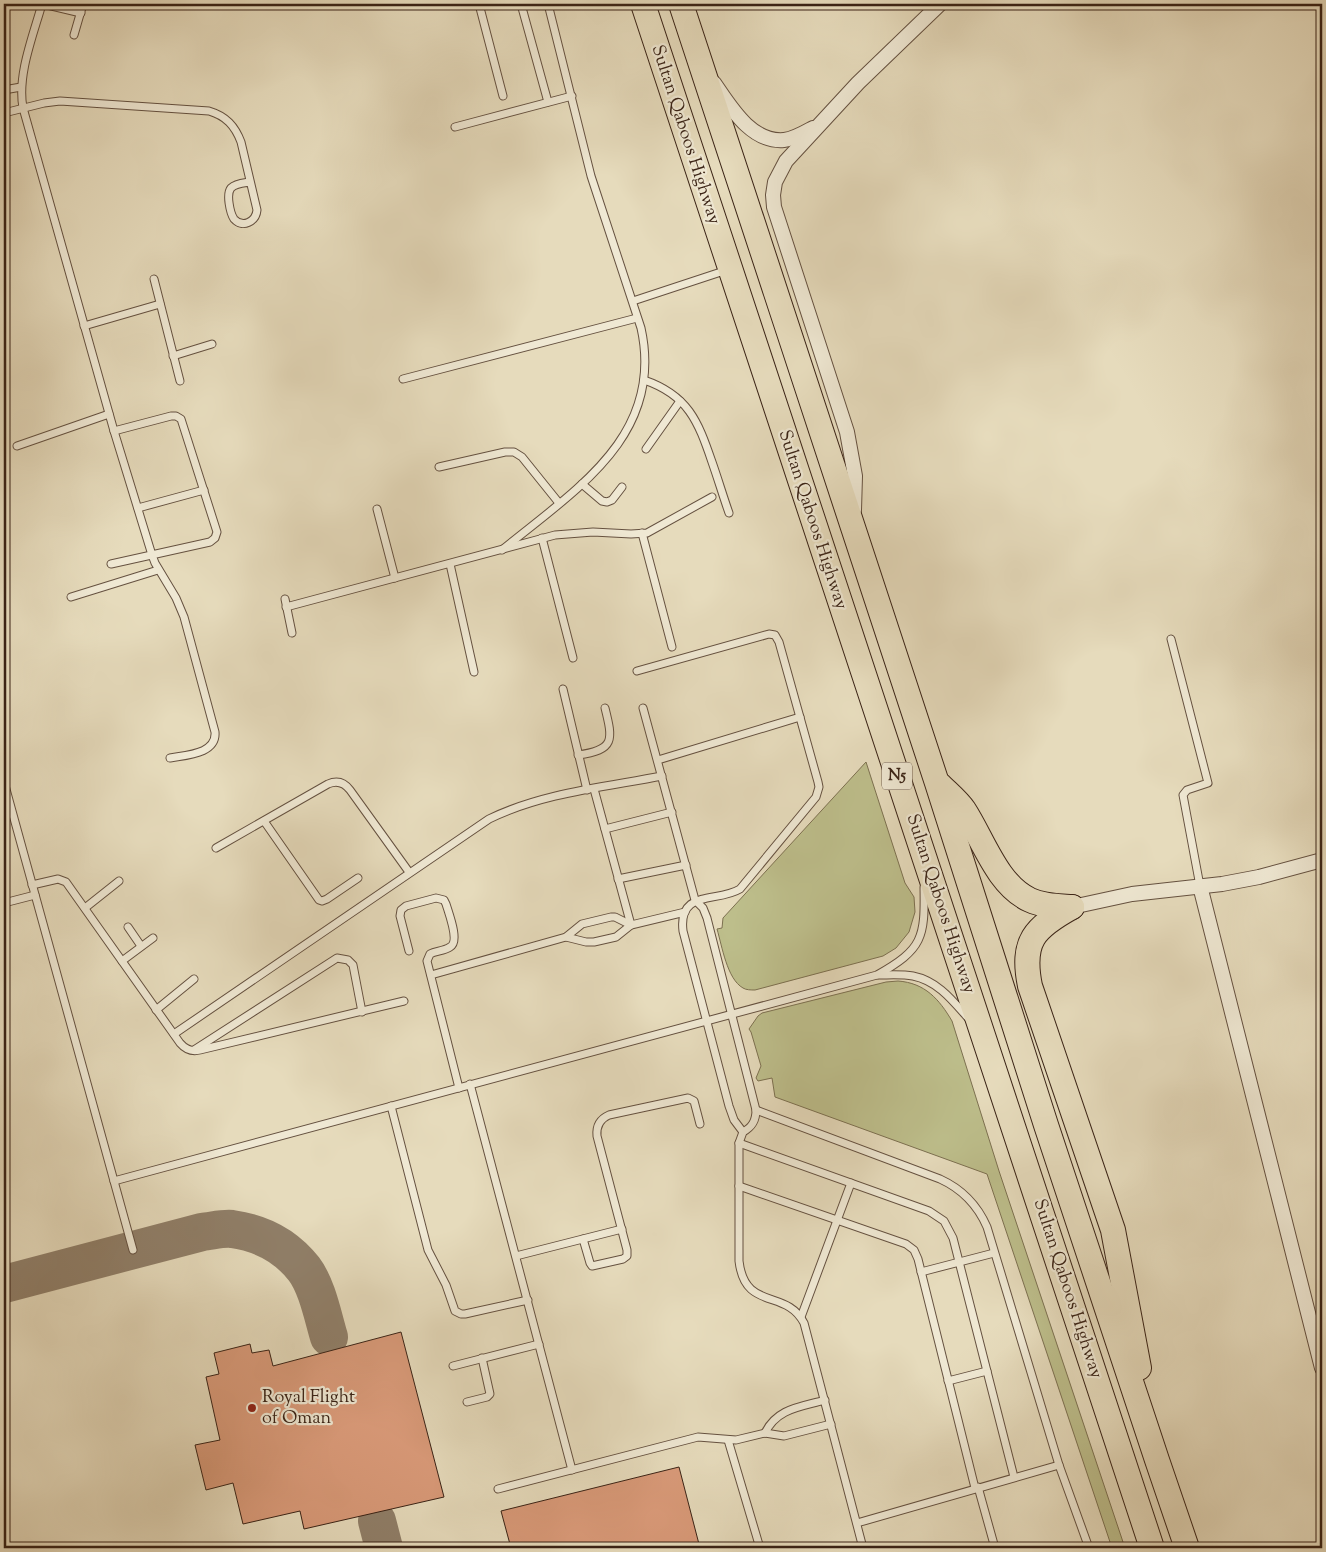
<svg xmlns="http://www.w3.org/2000/svg" width="1326" height="1552" viewBox="0 0 1326 1552" font-family="'Sorts Mill Goudy',serif">
	<style>
		.green { fill: #bdbe8b; stroke: #7c7050 }
		.lines { fill: none; stroke-linecap: round; stroke-linejoin: round }
		.taxiway { stroke: #907f69; stroke-width: 38 }
		.building { fill: #d99a79; stroke: #3a2316 }
		.lane-casing { stroke: #655140; stroke-width: 9 }
		.street-casing { stroke: #655140; stroke-width: 16 }
		.highway-casing { stroke: #3a2316; stroke-width: 26 }
		.lane { stroke: #efe8d3; stroke-width: 7 }
		.street { stroke: #efe8d3; stroke-width: 14 }
		.highway { stroke: #e6dbbc; stroke-width: 24 }
		.poi-dot { fill: #8f2418; stroke: #efe8d3; stroke-width: 2 }
		.labels { text-anchor: middle; dominant-baseline: central; stroke-width: 4.5; stroke-linejoin: round; paint-order: stroke }
		.shield { fill: #efe8d3; stroke: #705e4f; stroke-width: 1 }
		.shield-label { font-size: 16px; font-weight: bold; fill: #3a2316 }
		.street-label { font-size: 18px; fill: #3a2316; stroke: #efe8d3 }
		.poi-label { font-size: 18px; fill: #3a2316; stroke: #efe8d3; text-anchor: start }
	</style>
	<rect width="100%" height="100%" fill="#e6dbbc"/>
	<filter id="stains"><feTurbulence type="fractalNoise" baseFrequency=".004" numOctaves="4"/><feColorMatrix values="0 0 0 0 .2 0 0 0 0 .09 0 0 0 0 .02 0 0 0 .5 -.17"/></filter>
	<radialGradient id="worn" r=".72"><stop offset=".6" stop-color="#630" stop-opacity="0"/><stop offset="1" stop-color="#630" stop-opacity=".3"/></radialGradient>
	<g class="green">
		<path d="M 866,762 L 905,883 L 914,897 L 915,912 L 909,932 L 896,948 L 883,956 L 755,990 C 751,990 746,990 743,988 C 727,979 722,946 717,929 L 722,928 L 723,918 Z"/>
		<path d="M 898,981 C 925,983 939,999 952,1021 L 999,1171 L 1125,1548 L 1112,1548 L 987,1174 L 775,1097 L 772,1078 L 758,1081 L 756,1078 L 761,1066 L 751,1032 L 749,1029 L 758,1016 L 762,1013 L 886,982 Z"/>
	</g>
	<g class="lines">
		<g class="taxiway">
			<path d="M 4,1284 L 202,1232 C 212,1231 223,1228 232,1229 C 261,1233 286,1246 304,1269 C 317,1286 323,1317 329,1337"/>
			<polyline points="377,1521 384,1548"/>
		</g>
	</g>
	<g class="building">
		<polygon points="401,1332 444,1497 304,1529 300,1511 243,1524 233,1483 206,1490 195,1445 220,1440 206,1377 219,1374 214,1353 250,1344 252,1353 269,1350 273,1366"/>
		<polygon points="679,1467 700,1548 511,1548 501,1511"/>
	</g>
	<g class="lines">
		<defs>
			<g id="lane">
				<path d="M 42,4 C 33,36 17,75 23,108 L 114,431 L 152,555 L 155,563 L 176,598 L 184,617 L 215,732 C 217,754 186,755 170,758"/>
				<polyline points="43,4 81,13"/>
				<polyline points="479,4 503,96"/>
				<polyline points="521,4 548,102"/>
				<polyline points="74,35 83,4"/>
				<polyline points="4,90 21,87"/>
				<path d="M 4,113 L 44,103 L 60,101 L 209,111 C 226,116 235,126 241,142 L 257,210 C 256,221 243,229 234,219 C 230,213 226,194 231,188 C 236,183 244,183 250,182"/>
				<polyline points="455,127 572,96"/>
				<polyline points="154,279 180,381"/>
				<polyline points="633,301 727,270"/>
				<polyline points="84,326 160,304"/>
				<polyline points="173,356 212,344"/>
				<polyline points="403,379 637,318"/>
				<path d="M 644,380 C 688,395 698,421 712,462 C 718,479 723,496 729,513"/>
				<polyline points="17,446 109,414"/>
				<polyline points="646,449 680,401"/>
				<polyline points="439,467 505,452 514,452 522,457 559,503"/>
				<polyline points="582,484 602,501 607,502 612,500 622,487"/>
				<polyline points="138,508 204,490"/>
				<polyline points="377,509 395,578"/>
				<polyline points="642,533 672,647"/>
				<polyline points="542,538 573,658"/>
				<path d="M 502,550 C 575,490 665,436 641,328 L 591,176 L 548,4"/>
				<polyline points="111,564 210,542 215,538 217,532 181,419 176,416 171,416 114,431"/>
				<polyline points="450,564 474,672"/>
				<polyline points="71,597 158,570"/>
				<polyline points="285,599 292,633"/>
				<polyline points="286,607 555,535 593,532 631,534 647,533 712,497"/>
				<polyline points="1171,639 1208,783 1187,790 1183,795 1200,886"/>
				<path d="M 637,671 L 769,634 L 775,635 L 779,642 L 818,782 L 819,787 L 816,797 L 740,889 C 717,903 678,889 683,931 L 729,1106 L 734,1120 L 743,1132"/>
				<polyline points="563,689 587,790"/>
				<path d="M 643,708 L 695,900 L 703,908 L 707,918 L 756,1110 C 756,1121 752,1127 743,1132 L 739,1143 L 739,1261 C 745,1312 786,1288 804,1323 L 863,1548"/>
				<path d="M 578,755 C 615,750 613,740 605,708"/>
				<polyline points="658,760 800,717"/>
				<polyline points="4,782 133,1250"/>
				<polyline points="594,789 631,925"/>
				<polyline points="264,821 319,900 322,901 327,899 358,878"/>
				<polyline points="605,829 672,812"/>
				<path d="M 216,848 L 328,784 C 337,780 344,782 350,790 L 409,872"/>
				<polyline points="618,879 686,865"/>
				<path d="M 32,885 L 58,879 L 66,882 L 180,1043 C 186,1050 192,1052 200,1050 L 404,1001"/>
				<polyline points="4,903 35,895"/>
				<polyline points="85,908 119,881"/>
				<polyline points="128,927 141,946"/>
				<polyline points="566,937 586,942 594,942 616,937 631,925 685,912"/>
				<path d="M 409,951 L 400,916 L 401,910 L 406,906 L 436,898 L 444,900 L 446,904 C 449,914 460,942 450,947 C 444,951 436,951 430,954 L 427,961 L 459,1088"/>
				<polyline points="122,961 153,938"/>
				<polyline points="431,975 566,937 582,924 611,917 615,917 631,925"/>
				<path d="M 878,975 C 889,975 902,974 913,976 C 938,981 953,1001 968,1018"/>
				<polyline points="156,1010 194,979"/>
				<path d="M 174,1034 L 489,819 C 542,793 605,787 662,776"/>
				<polyline points="194,1050 337,958 348,960 353,965 362,1012"/>
				<polyline points="470,1084 572,1470"/>
				<polyline points="391,1106 428,1250 446,1285 455,1311 461,1314 465,1314 528,1300"/>
				<path d="M 756,1110 L 940,1179 C 962,1189 977,1204 987,1227 L 1059,1465 L 1089,1548"/>
				<polyline points="739,1143 929,1211 944,1221 953,1238 1014,1477"/>
				<path d="M 114,1181 L 877,975 C 923,949 925,938 924,887"/>
				<polyline points="739,1186 906,1244 914,1250 918,1259 975,1488"/>
				<path d="M 583,1239 L 590,1263 L 592,1266 L 623,1259 L 627,1256 L 627,1250 L 597,1136 C 596,1126 600,1119 609,1115 L 688,1098 L 694,1101 L 700,1124"/>
				<polyline points="516,1256 622,1229"/>
				<polyline points="921,1272 994,1253"/>
				<polyline points="801,1317 851,1183"/>
				<polyline points="453,1366 539,1344"/>
				<polyline points="948,1381 987,1371"/>
				<polyline points="467,1402 487,1397 490,1394 482,1358"/>
				<path d="M 765,1433 C 777,1408 801,1407 825,1400"/>
				<polyline points="728,1440 760,1548"/>
				<polyline points="978,1487 995,1548"/>
				<polyline points="498,1489 698,1437 736,1440 765,1433 784,1436 831,1424"/>
				<polyline points="857,1523 1059,1465"/>
			</g>
			<g id="street">
				<path d="M 714,83 C 730,106 751,143 784,140 C 794,139 804,133 813,128"/>
				<polyline points="854,510 855,476 847,432 774,207 773,195 775,182 786,161 858,83 940,4"/>
				<polyline points="1200,886 1322,1368"/>
				<polyline points="1072,907 1132,894 1222,884 1259,877 1322,860"/>
			</g>
			<g id="highway">
				<path d="M 643,4 C 811,519 983,1033 1152,1548"/>
				<polyline points="681,4 937,783 1046,1125 1157,1460 1187,1548"/>
				<path d="M 940,785 C 948,793 958,801 964,810 C 983,839 997,885 1030,900 C 1043,906 1057,906 1072,907"/>
				<path d="M 1072,907 C 1034,928 1021,941 1030,986 L 1113,1230 L 1139,1368"/>
			</g>
		</defs>
		<use href="#lane" class="lane-casing"/>
		<use href="#street" class="street-casing"/>
		<use href="#highway" class="highway-casing"/>
		<use href="#lane" class="lane"/>
		<use href="#street" class="street"/>
		<use href="#highway" class="highway"/>
	</g>
	<circle class="poi-dot" cx="252" cy="1408" r="5"/>
	<g class="labels">
		<rect class="shield" x="882" y="762.5" width="30" height="27" rx="4"/>
		<g class="shield-label">
			<text x="897" y="776">N5</text>
		</g>
		<g class="street-label">
			<text transform="translate(685 135) rotate(72)">Sultan Qaboos Highway</text>
			<text transform="translate(812 520) rotate(72)">Sultan Qaboos Highway</text>
			<text transform="translate(940 904) rotate(72)">Sultan Qaboos Highway</text>
			<text transform="translate(1067 1289) rotate(72)">Sultan Qaboos Highway</text>
		</g>
		<g class="poi-label">
			<text x="262" y="1398">Royal Flight<tspan x="262" dy="21">of Oman</tspan></text>
		</g>
	</g>
	<rect width="1326" height="1552" fill="none" stroke="#e6dbbc" stroke-width="20"/>
	<rect x="5" y="5" width="1316" height="1542" fill="none" stroke="#3a2316" stroke-width="2.5"/>
	<rect x="10" y="10" width="1306" height="1532" fill="none" stroke="#3a2316"/>
	<rect width="100%" height="100%" filter="url(#stains)"/>
	<rect width="100%" height="100%" fill="url(#worn)"/>
</svg>
